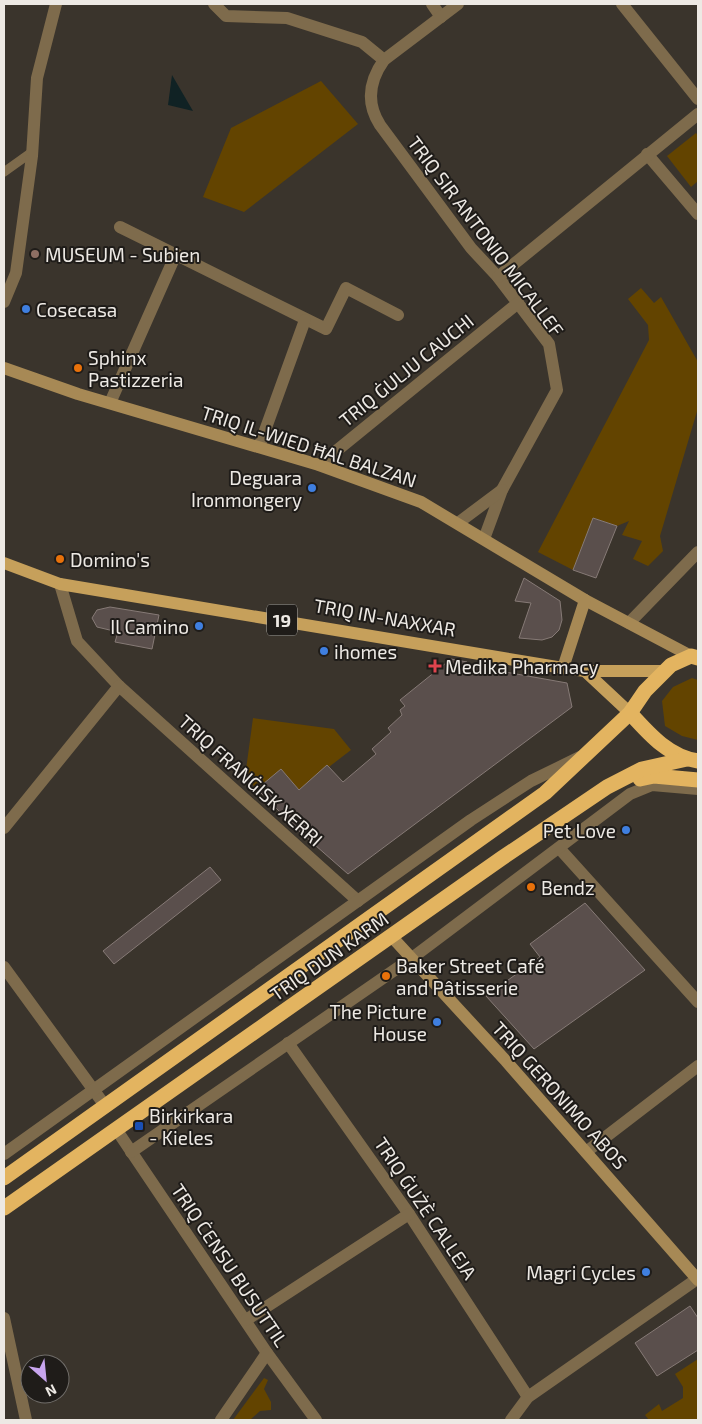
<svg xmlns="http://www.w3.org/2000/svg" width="702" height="1424" viewBox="0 0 702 1424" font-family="'Exo 2',sans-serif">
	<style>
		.green { fill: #634400 }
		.water { fill: #102224 }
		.building { fill: #5a4f4c; stroke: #867a76 }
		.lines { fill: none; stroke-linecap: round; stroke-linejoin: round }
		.lane { stroke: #7e6b4c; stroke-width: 9 }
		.street { stroke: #7e6b4c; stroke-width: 12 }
		.secondary { stroke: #a78955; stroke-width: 12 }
		.primary { stroke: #c6a05b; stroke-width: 12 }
		.highway { stroke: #e3b460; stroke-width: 15 }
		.education-dot { fill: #8d6e63; stroke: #1f1c19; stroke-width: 2 }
		.shop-dot { fill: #3f7fe0; stroke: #1f1c19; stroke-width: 2 }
		.food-dot { fill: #e8710a; stroke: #1f1c19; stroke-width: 2 }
		.health-dot { fill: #e0444e; stroke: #1f1c19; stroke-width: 2 }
		.transit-dot { fill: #1a4fb4; stroke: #1f1c19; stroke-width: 2 }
		.labels { text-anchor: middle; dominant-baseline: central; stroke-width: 4; stroke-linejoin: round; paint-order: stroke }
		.shield { fill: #1f1c19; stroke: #afaca7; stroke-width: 1 }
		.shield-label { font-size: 18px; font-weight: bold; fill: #ede9e4 }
		.street-label { font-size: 19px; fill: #ede9e4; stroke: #1f1c19 }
		.poi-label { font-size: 19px; fill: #ede9e4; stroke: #1f1c19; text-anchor: start }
	</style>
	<rect width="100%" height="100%" fill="#3a342c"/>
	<g class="green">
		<polygon points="321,81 358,124 244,212 203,197 231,128"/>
		<polygon points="696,133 698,136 698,181 691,187 667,156"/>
		<polygon points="641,288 654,303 661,297 698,362 698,408 660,536 663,551 648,566 633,559 642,541 622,535 629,521 617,526 594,518 573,570 538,552 649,340 648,325 628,299"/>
		<polygon points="692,678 698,680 698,740 682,736 665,726 662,701 673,687"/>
		<polygon points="253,718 334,729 351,750 299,790 281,770 257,789 245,777"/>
		<polygon points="698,1359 698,1420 649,1420 645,1415 659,1404 662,1411 683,1398 683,1387 675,1374"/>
		<polygon points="264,1378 268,1380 264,1389 271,1402 271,1410 260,1411 250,1420 233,1420"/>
	</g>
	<polygon class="water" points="172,75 193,111 168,105"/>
	<g class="building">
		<polygon points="593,518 617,526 596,578 573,570"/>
		<polygon points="524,578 560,601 562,620 559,630 552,637 542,640 519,638 531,603 515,601"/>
		<polygon points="110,607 159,615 152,649 115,642 118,632 97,627 92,618 97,610"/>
		<polygon points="451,659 467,662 474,670 481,663 486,663 494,670 567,683 572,707 348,874 299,831 257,789 281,769 299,790 327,765 343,782 376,754 372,749 391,732 388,728 402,715 400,710 405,706 400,700"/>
		<polygon points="210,867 221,880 114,964 103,951"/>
		<polygon points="585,903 645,970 534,1049 486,996 540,957 530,944"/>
		<polygon points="690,1306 698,1318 698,1350 657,1376 635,1343"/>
	</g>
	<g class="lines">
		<polyline class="lane" points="4,172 32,152"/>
		<g class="street">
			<polyline points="214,4 226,16 287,18 362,42 384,60"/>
			<polyline points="432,4 441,17"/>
			<path d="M 458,4 L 384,60 C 369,81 366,103 380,125 L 471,248 L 498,277 L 549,344 L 557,390 L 502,490 L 484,539"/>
			<polyline points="622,4 698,99"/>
			<polyline points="647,154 698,214"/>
			<polyline points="120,227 326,329 346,288 398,315"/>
			<polyline points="498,277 698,114"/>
			<polyline points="4,302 16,273 32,156 37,78 56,4"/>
			<polyline points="110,403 176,254"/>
			<polyline points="259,447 305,320"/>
			<polyline points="319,465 518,303"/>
			<polyline points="458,523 502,490"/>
			<polyline points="60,584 77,641 119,686 358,901"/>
			<polyline points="629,623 698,552"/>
			<polyline points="4,828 119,686"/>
			<polyline points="559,848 698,1002"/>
			<polyline points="4,967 106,1107"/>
			<polyline points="288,1043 409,1214 528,1397"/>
			<polyline points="116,1129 267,1353 316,1420"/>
			<polyline points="131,1152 412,958 630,794 652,785 698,789"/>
			<polyline points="586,1152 698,1066"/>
			<polyline points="4,1154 471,820 531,781 580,757"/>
			<polyline points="4,1318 26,1420"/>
			<polyline points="246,1320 409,1214"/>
			<polyline points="221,1420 267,1353"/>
			<polyline points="511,1420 528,1397 697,1279"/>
		</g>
		<g class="secondary">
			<polyline points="4,368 78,394 319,465 421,502 585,600 691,656"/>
			<polyline points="563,668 585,600"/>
			<polyline points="392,937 506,1061 698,1280"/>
		</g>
		<g class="primary">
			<polyline points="4,563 60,584 563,668 585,671 665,671"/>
			<polyline points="585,671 630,713"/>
		</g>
		<g class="highway">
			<path d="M 630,713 C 649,734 669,757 698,761"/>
			<polyline points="640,779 654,776 698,780"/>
			<polyline points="4,1178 545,793 630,713 645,691 671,665 691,656 698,658"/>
			<polyline points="4,1208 502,858 607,787 642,769 687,759"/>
		</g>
	</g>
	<circle class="education-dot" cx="35" cy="254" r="5"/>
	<g class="shop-dot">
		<circle cx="26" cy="309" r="5"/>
		<circle cx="312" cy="488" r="5"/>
		<circle cx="199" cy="626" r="5"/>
		<circle cx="324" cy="651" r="5"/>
		<circle cx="626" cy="830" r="5"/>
		<circle cx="437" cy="1022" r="5"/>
		<circle cx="646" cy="1272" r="5"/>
	</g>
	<g class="food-dot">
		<circle cx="78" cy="368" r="5"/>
		<circle cx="60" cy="559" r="5"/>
		<circle cx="531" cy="887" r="5"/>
		<circle cx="386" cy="976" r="5"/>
	</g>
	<path class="health-dot" d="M432.5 658.5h5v5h5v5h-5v5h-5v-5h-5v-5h5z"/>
	<rect class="transit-dot" x="134" y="1121" width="10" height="10" rx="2.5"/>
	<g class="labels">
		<rect class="shield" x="267" y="604.5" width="30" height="31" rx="4"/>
		<g class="shield-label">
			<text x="282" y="620">19</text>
		</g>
		<g class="street-label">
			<text transform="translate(486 236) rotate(53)">TRIQ SIR ANTONIO MICALLEF</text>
			<text transform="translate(406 370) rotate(-39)">TRIQ ĠULJU CAUCHI</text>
			<text transform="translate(309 446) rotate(18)">TRIQ IL-WIED ĦAL BALZAN</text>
			<text transform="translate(385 617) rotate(10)">TRIQ IN-NAXXAR</text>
			<text transform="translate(251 780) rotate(42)">TRIQ FRANĠISK XERRI</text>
			<text transform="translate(329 956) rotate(-35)">TRIQ DUN KARM</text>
			<text transform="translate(560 1095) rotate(48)">TRIQ GERONIMO ABOS</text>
			<text transform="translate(426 1208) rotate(56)">TRIQ ĠUŻÈ CALLEJA</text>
			<text transform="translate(230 1265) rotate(56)">TRIQ ĊENSU BUSUTTIL</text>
		</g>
		<g class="poi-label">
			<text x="45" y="254">MUSEUM - Subien</text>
			<text x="36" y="309">Cosecasa</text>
			<text x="88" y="357">Sphinx<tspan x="88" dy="22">Pastizzeria</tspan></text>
			<text x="302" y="477" text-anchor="end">Deguara<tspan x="302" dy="22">Ironmongery</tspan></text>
			<text x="70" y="559">Domino's</text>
			<text x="189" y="626" text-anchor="end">Il Camino</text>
			<text x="334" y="651">ihomes</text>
			<text x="445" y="666">Medika Pharmacy</text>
			<text x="616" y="830" text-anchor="end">Pet Love</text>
			<text x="541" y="887">Bendz</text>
			<text x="396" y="965">Baker Street Café<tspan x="396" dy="22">and Pâtisserie</tspan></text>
			<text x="427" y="1011" text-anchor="end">The Picture<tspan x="427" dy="22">House</tspan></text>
			<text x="149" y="1115">Birkirkara<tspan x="149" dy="22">- Kieles</tspan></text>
			<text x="636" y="1272" text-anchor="end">Magri Cycles</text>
		</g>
	</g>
	<rect width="702" height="1424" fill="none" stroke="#ede9e4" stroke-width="10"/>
	<g transform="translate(45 1379) rotate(153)"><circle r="24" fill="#1f1c19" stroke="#716e6a"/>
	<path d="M0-4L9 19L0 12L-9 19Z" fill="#c8a5ee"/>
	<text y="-8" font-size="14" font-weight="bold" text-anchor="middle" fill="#ede9e4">N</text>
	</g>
</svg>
